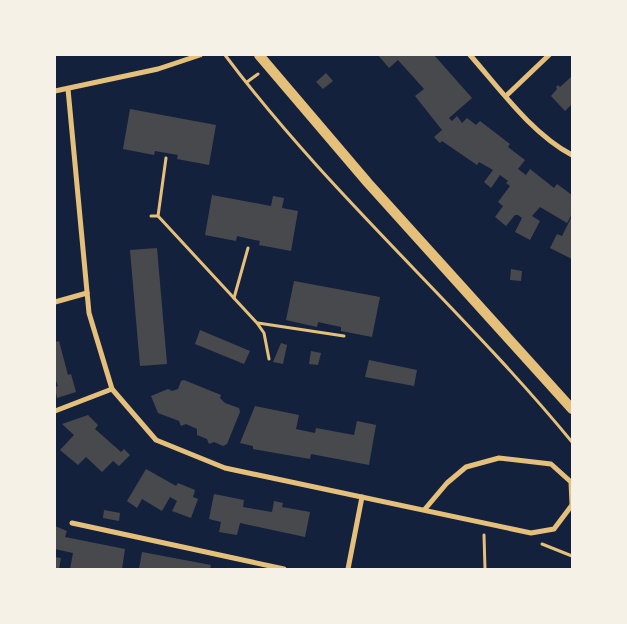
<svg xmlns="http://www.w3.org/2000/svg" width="627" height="624" viewBox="0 0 627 624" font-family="'Noto Sans',sans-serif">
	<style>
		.building { fill: #48494c }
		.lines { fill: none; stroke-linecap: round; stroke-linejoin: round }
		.path { stroke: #e5c07b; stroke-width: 3 }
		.minor { stroke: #e5c07b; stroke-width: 5 }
		.secondary { stroke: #e5c07b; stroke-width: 10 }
	</style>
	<rect width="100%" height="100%" fill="#14213d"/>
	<g class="building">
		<polygon points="378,55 434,55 472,98 449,118 452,121 457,116 462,123 467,118 476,125 480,121 510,144 508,147 525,160 518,169 526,175 530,169 554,188 557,184 572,195 572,214 567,223 540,207 532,216 540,221 530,240 515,232 522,218 518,215 515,215 506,226 495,217 503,206 498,202 510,186 506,183 508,181 500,175 491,188 484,182 493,170 479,162 477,165 442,141 440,143 434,137 442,130 415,96 424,89 398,60 389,68"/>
		<polygon points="326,73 333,81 323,89 316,82"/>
		<polygon points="572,76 572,104 565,111 551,96 557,89 556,87 558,85 560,87"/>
		<polygon points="130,109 216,125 209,165 177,159 178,155 155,151 154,155 123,149"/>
		<polygon points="212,195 271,206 273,196 284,198 282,208 298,211 291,251 259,245 260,241 237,236 236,241 205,235"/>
		<polygon points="572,216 572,259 550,248 557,234 562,236"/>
		<polygon points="157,248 167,364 140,366 130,250"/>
		<polygon points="511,269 522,271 521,281 510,280"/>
		<polygon points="294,281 380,297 372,337 341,331 341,327 318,322 317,327 286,320"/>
		<polygon points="200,330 250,351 244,364 195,344"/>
		<polygon points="59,341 68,375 71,374 76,392 57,398 55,387 58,386 55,378 55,342"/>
		<polygon points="281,343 287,345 283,364 273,362"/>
		<polygon points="311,351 321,353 318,365 309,364"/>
		<polygon points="369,360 417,370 414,386 365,377"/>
		<polygon points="184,380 221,395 220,398 225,403 239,408 240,412 227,444 223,446 214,442 209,444 207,439 197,435 197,429 186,424 181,426 179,421 158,413 151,396 168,389 172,391 178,389 181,381"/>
		<polygon points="255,406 299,415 296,429 315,433 316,428 354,435 357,421 376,425 369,465 311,454 310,459 253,449 253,446 240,443"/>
		<polygon points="88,415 98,425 95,429 121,452 124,449 130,455 119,466 113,461 102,472 86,457 78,465 60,450 74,435 62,424"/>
		<polygon points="146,469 176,486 178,483 195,490 193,497 198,499 191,518 172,511 177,501 170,497 162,511 142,499 137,508 127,501"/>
		<polygon points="214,494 244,500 243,507 254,509 272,512 274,501 283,503 282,507 310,512 305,537 240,523 237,535 219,532 221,522 209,519"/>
		<polygon points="104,510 120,513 119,521 103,518"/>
		<polygon points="55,526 67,531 65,537 125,549 122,569 70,569 73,553 55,549"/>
		<polygon points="142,552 211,565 210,569 139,569"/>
		<polygon points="55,557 61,558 59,569 55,569"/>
	</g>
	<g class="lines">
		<g class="path">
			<path d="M 225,55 C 329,194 462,308 572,442"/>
			<polyline points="247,82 258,74"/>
			<polyline points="166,158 158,216 257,323 264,333 269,359"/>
			<polyline points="151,216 158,216"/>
			<polyline points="234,298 248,248"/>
			<polyline points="258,323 344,336"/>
			<polyline points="484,535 485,569"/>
			<polyline points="542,544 572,556"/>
		</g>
		<g class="minor">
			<path d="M 470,55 C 500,89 531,133 572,155"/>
			<polyline points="68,89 89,313 112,389 156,440 225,468 531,533 554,529 572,505"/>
			<polyline points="55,91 158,69 200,55"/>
			<polyline points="506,96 549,55"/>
			<polyline points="55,302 87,293"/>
			<polyline points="55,411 112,389"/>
			<polyline points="425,509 447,483 466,467 499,458 551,464 571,482 572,504"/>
			<polyline points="72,523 284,569"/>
			<polyline points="348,569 362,497"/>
		</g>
		<polyline class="secondary" points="259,55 368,183 572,409"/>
	</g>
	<rect width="627" height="624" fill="none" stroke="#f6f1e7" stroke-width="112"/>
</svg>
